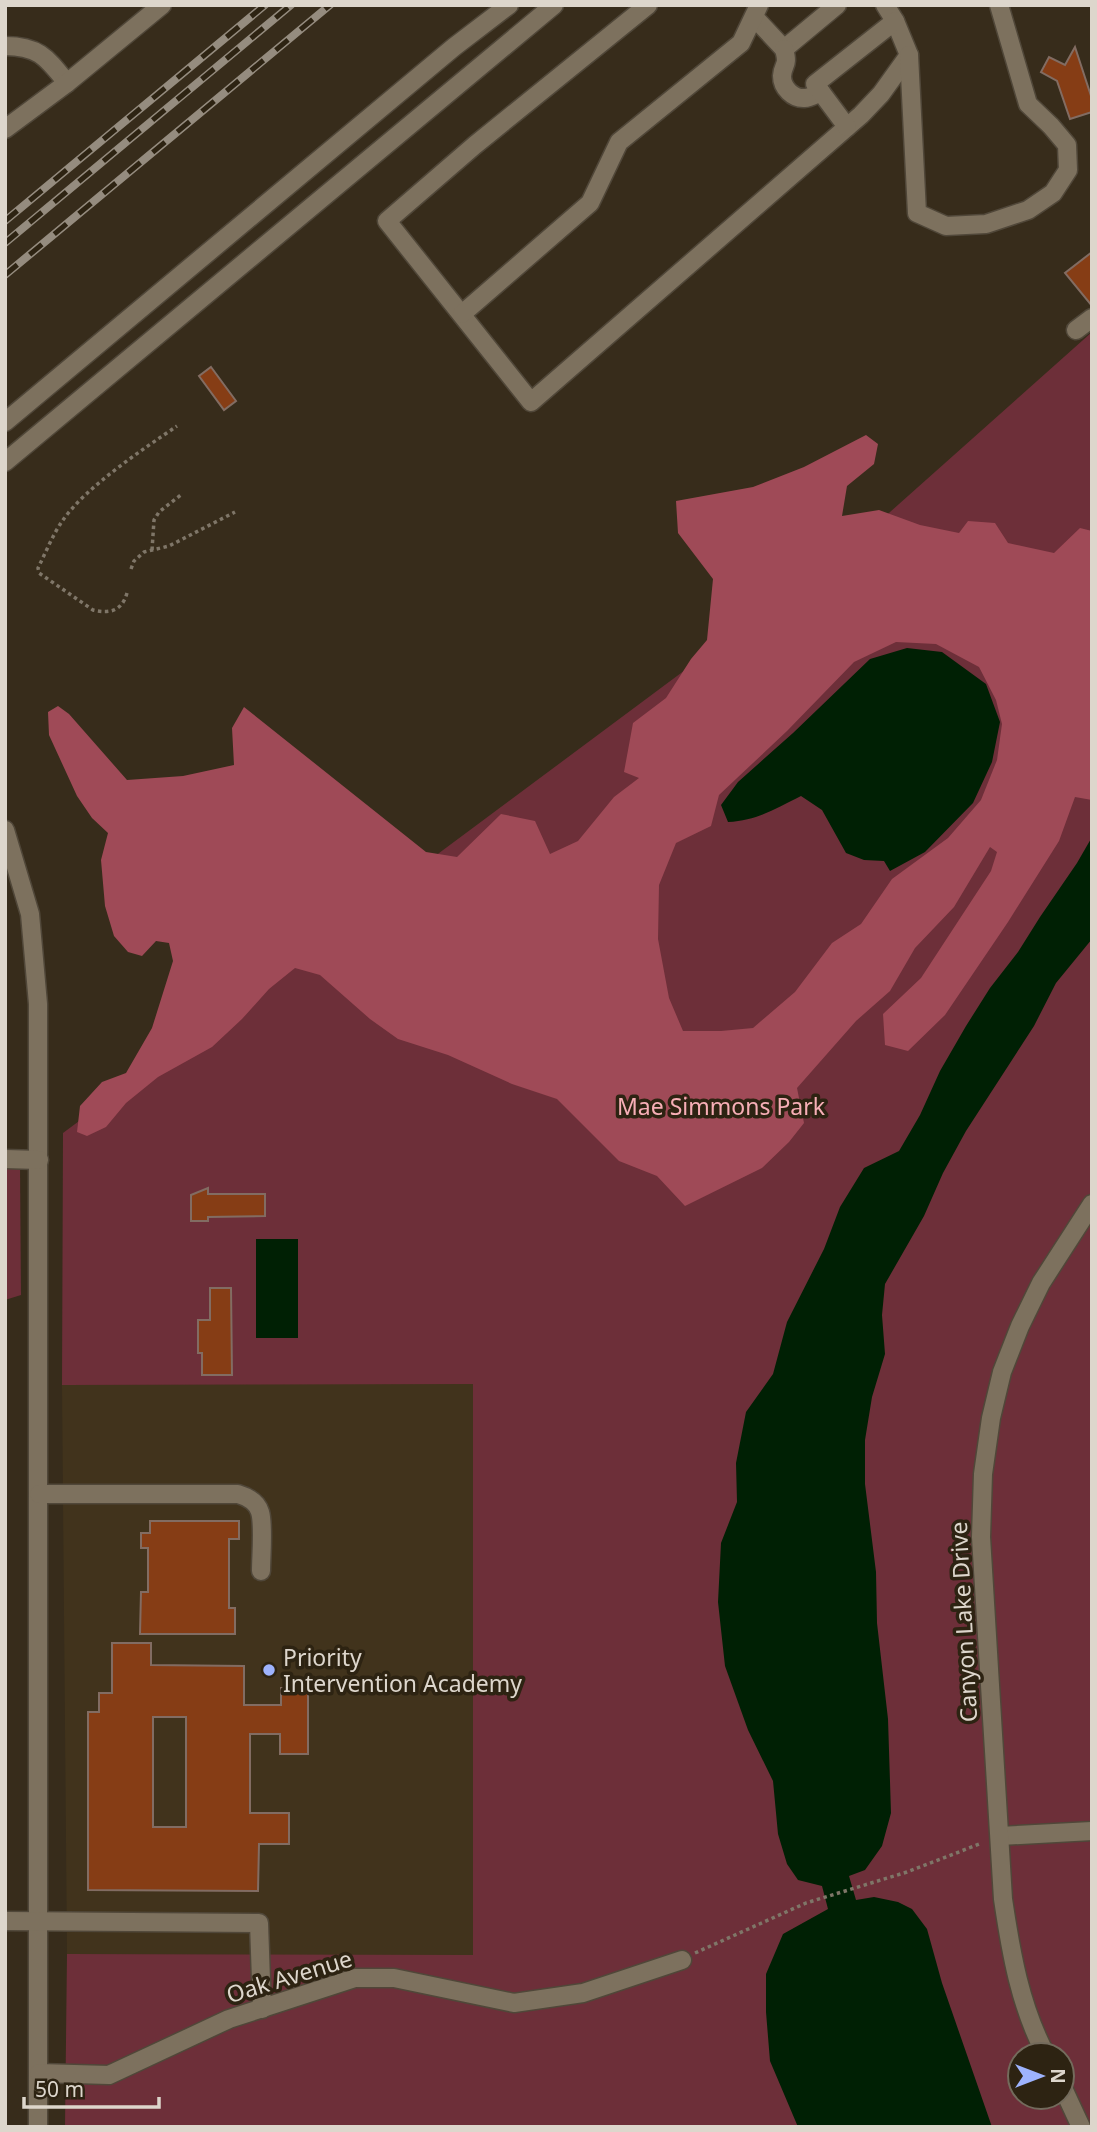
<svg xmlns="http://www.w3.org/2000/svg" width="1097" height="2132" viewBox="0 0 1097 2132" font-family="'Noto Sans',sans-serif">
	<style>
		.built { fill: #41331c }
		.green { fill: #6d2f39; fill-rule: evenodd }
		.forest { fill: #9f4a57; fill-rule: evenodd }
		.water { fill: #002004 }
		.building { fill: #863d15; stroke: #826c62; stroke-width: 2; fill-rule: evenodd }
		.lines { fill: none; stroke-linecap: round; stroke-linejoin: round }
		.minor-casing { stroke: #504739; stroke-width: 21 }
		.path { stroke: #7f7668; stroke-width: 3.5; stroke-dasharray: 3.5 3.5; stroke-linecap: butt }
		.minor { stroke: #7d715e; stroke-width: 18 }
		.rail-casing { stroke: #958c7f; stroke-width: 8 }
		.rail { stroke: #2d2312; stroke-width: 5; stroke-dasharray: 16; stroke-linecap: butt }
		.poi-dot { fill: #9eb3fd; stroke: #2d2312; stroke-width: 2.5 }
		.labels { text-anchor: middle; dominant-baseline: central; stroke-width: 7; stroke-linejoin: round; paint-order: stroke }
		.park-label { font-size: 23px; fill: #f7aeb6; stroke: #2d2312 }
		.street-label { font-size: 23px; fill: #ddd6cc; stroke: #2d2312 }
		.poi-label { font-size: 23px; fill: #ddd6cc; stroke: #2d2312; text-anchor: start }
	</style>
	<rect width="100%" height="100%" fill="#372c1b"/>
	<polygon class="built" points="473,1383 473,1956 67,1954 62,1385"/>
	<g class="green">
		<path d="M 1092,332 L 1092,2127 L 65,2127 L 67,1954 L 473,1955 L 473,1384 L 62,1385 L 63,1133 L 853,545 ZM 1020,2055 L 1062,2055 L 1062,2097 L 1020,2097 Z"/>
		<polygon points="5,1164 20,1165 21,1295 5,1300"/>
	</g>
	<path class="forest" d="M 866,435 L 878,444 L 874,464 L 847,486 L 842,516 L 879,510 L 920,525 L 959,533 L 968,521 L 995,523 L 1008,543 L 1054,553 L 1080,528 L 1092,531 L 1092,800 L 1075,797 L 1059,841 L 1008,922 L 945,1015 L 908,1051 L 885,1045 L 883,1014 L 921,978 L 991,871 L 997,852 L 990,847 L 954,907 L 915,948 L 890,991 L 856,1021 L 797,1088 L 804,1123 L 789,1142 L 762,1168 L 685,1206 L 657,1176 L 619,1161 L 557,1099 L 512,1084 L 448,1055 L 398,1039 L 370,1019 L 320,975 L 295,968 L 269,989 L 242,1019 L 212,1047 L 158,1077 L 126,1103 L 106,1127 L 87,1136 L 77,1132 L 80,1106 L 102,1082 L 126,1073 L 152,1028 L 173,961 L 169,943 L 156,941 L 142,956 L 128,952 L 114,936 L 105,906 L 101,860 L 108,833 L 92,818 L 77,796 L 49,735 L 48,712 L 58,706 L 69,714 L 127,780 L 183,776 L 234,765 L 232,728 L 244,707 L 426,852 L 457,857 L 501,814 L 535,821 L 550,854 L 578,841 L 614,797 L 639,778 L 624,772 L 633,723 L 666,698 L 691,659 L 707,640 L 713,579 L 678,533 L 676,501 L 753,487 L 804,467 ZM 896,642 L 936,644 L 979,667 L 996,700 L 1002,724 L 997,760 L 981,800 L 948,838 L 892,879 L 861,924 L 832,943 L 795,992 L 753,1028 L 721,1031 L 683,1031 L 669,998 L 658,939 L 659,885 L 676,843 L 711,826 L 719,795 L 787,731 L 854,662 Z"/>
	<g class="water">
		<path d="M 907,648 L 942,652 L 986,684 L 1000,722 L 992,762 L 973,803 L 925,852 L 890,871 L 884,861 L 864,860 L 846,853 L 822,810 L 801,796 C 775,809 758,820 728,822 L 721,805 L 738,782 L 793,733 L 870,659 Z"/>
		<polygon points="1092,837 1092,939 1056,983 1034,1026 966,1131 943,1173 924,1216 885,1284 882,1315 885,1354 872,1397 865,1440 865,1484 876,1572 877,1623 888,1719 891,1813 882,1846 865,1870 849,1876 856,1900 874,1897 898,1902 912,1909 927,1929 942,1983 992,2127 798,2127 770,2061 766,2012 766,1974 783,1934 828,1909 822,1886 798,1880 787,1864 778,1834 773,1781 748,1730 725,1666 718,1602 721,1543 737,1502 736,1463 746,1412 773,1374 787,1322 824,1249 840,1207 864,1168 899,1151 920,1115 940,1071 966,1026 990,988 1018,952 1040,917 1077,863"/>
		<rect x="256" y="1239" width="42" height="99"/>
	</g>
	<g class="building">
		<polygon points="1075,47 1092,99 1092,112 1070,119 1057,81 1041,72 1049,57 1065,65"/>
		<polygon points="1092,252 1092,306 1065,273"/>
		<polygon points="211,367 236,401 224,410 199,376"/>
		<polygon points="208,1188 208,1194 265,1194 265,1216 208,1217 208,1221 191,1221 191,1195"/>
		<polygon points="210,1288 231,1288 232,1375 202,1375 202,1353 198,1353 198,1320 210,1320"/>
		<polygon points="150,1521 239,1521 239,1539 229,1539 229,1608 235,1608 235,1634 140,1634 141,1592 148,1592 148,1548 141,1548 141,1533 150,1533"/>
		<path d="M 112,1643 L 151,1643 L 151,1665 L 244,1666 L 244,1705 L 281,1705 L 281,1688 L 308,1688 L 308,1754 L 280,1754 L 280,1734 L 250,1734 L 250,1813 L 289,1813 L 289,1844 L 259,1844 L 258,1891 L 88,1890 L 88,1712 L 99,1712 L 99,1693 L 112,1693 ZM 153,1717 L 186,1717 L 186,1827 L 153,1827 Z"/>
	</g>
	<g class="lines">
		<defs>
			<g id="minor">
				<polyline points="648,5 475,145 387,221 531,402 861,115 881,94 909,55 895,21 885,5"/>
				<polyline points="754,17 784,49 837,5"/>
				<path d="M 5,46 C 39,46 47,58 67,83"/>
				<path d="M 784,49 C 789,67 783,63 782,76 C 782,88 793,99 805,98 C 810,98 816,94 821,92"/>
				<polyline points="909,55 917,213 946,226 986,224 1028,210 1053,193 1068,170 1067,145 1051,126 1028,104 999,5"/>
				<polyline points="847,127 815,84 895,21"/>
				<polyline points="5,129 67,83 162,5"/>
				<polyline points="462,314 590,203 619,142 741,43 759,5"/>
				<polyline points="1076,330 1092,318"/>
				<polyline points="5,422 454,47 509,5"/>
				<polyline points="5,462 554,5"/>
				<polyline points="5,830 30,914 38,1004 38,2127"/>
				<polyline points="5,1159 39,1160"/>
				<path d="M 39,1494 L 238,1494 C 248,1497 257,1502 260,1512 C 264,1525 261,1556 261,1571"/>
				<polyline points="1000,1836 1092,1831"/>
				<polyline points="5,1921 259,1923 262,2009"/>
				<path d="M 1046,2055 C 1020,2006 1011,1953 1003,1899 L 981,1537 L 983,1474 L 991,1418 L 1002,1372 L 1020,1326 L 1041,1283 L 1092,1204"/>
				<polyline points="39,2073 109,2075 229,2019 355,1978 394,1978 514,2003 583,1993 682,1960"/>
				<polyline points="1062,2086 1081,2127"/>
			</g>
		</defs>
		<use href="#minor" class="minor-casing"/>
		<g class="path">
			<polyline points="152,550 154,520 159,512 182,494"/>
			<polyline points="131,569 134,561 144,552 169,546 235,512"/>
			<path d="M 127,593 C 122,611 110,614 93,610 L 39,573 L 38,568 C 46,552 53,534 63,520 C 87,486 142,450 177,426"/>
			<polyline points="695,1953 806,1903 907,1872 982,1843"/>
		</g>
		<use href="#minor" class="minor"/>
		<defs>
			<g id="rail">
				<polyline points="5,221 265,5"/>
				<polyline points="5,243 291,5"/>
				<polyline points="5,275 330,5"/>
			</g>
		</defs>
		<use href="#rail" class="rail-casing"/>
		<use href="#rail" class="rail"/>
	</g>
	<circle class="poi-dot" cx="269" cy="1670" r="7"/>
	<g class="labels">
		<g class="park-label">
			<text x="721" y="1106">Mae Simmons Park</text>
		</g>
		<g class="street-label">
			<text transform="translate(963 1622) rotate(-93)">Canyon Lake Drive</text>
			<text transform="translate(289 1976) rotate(-17)">Oak Avenue</text>
		</g>
		<g class="poi-label">
			<text x="283" y="1657">Priority<tspan x="283" dy="26">Intervention Academy</tspan></text>
		</g>
	</g>
	<rect width="1097" height="2132" fill="none" stroke="#ddd6cc" stroke-width="14"/>
	<g transform="translate(1041 2076) rotate(90)"><circle r="33" fill="#2d2312" stroke="#736b5c" stroke-width="2"/>
	<path d="M0-5L12 26L0 18L-12 26Z" fill="#9eb3fd"/>
	<text y="-10" font-size="19" font-weight="bold" text-anchor="middle" fill="#ddd6cc">N</text>
	</g>
	<path d="M24 2097v10h135v-10" fill="none" stroke="#ddd6cc" stroke-width="3.5"/>
	<text x="35" y="2097" font-size="21" fill="#ddd6cc" stroke="#2d2312" stroke-width="5" paint-order="stroke">50 m</text>
</svg>
